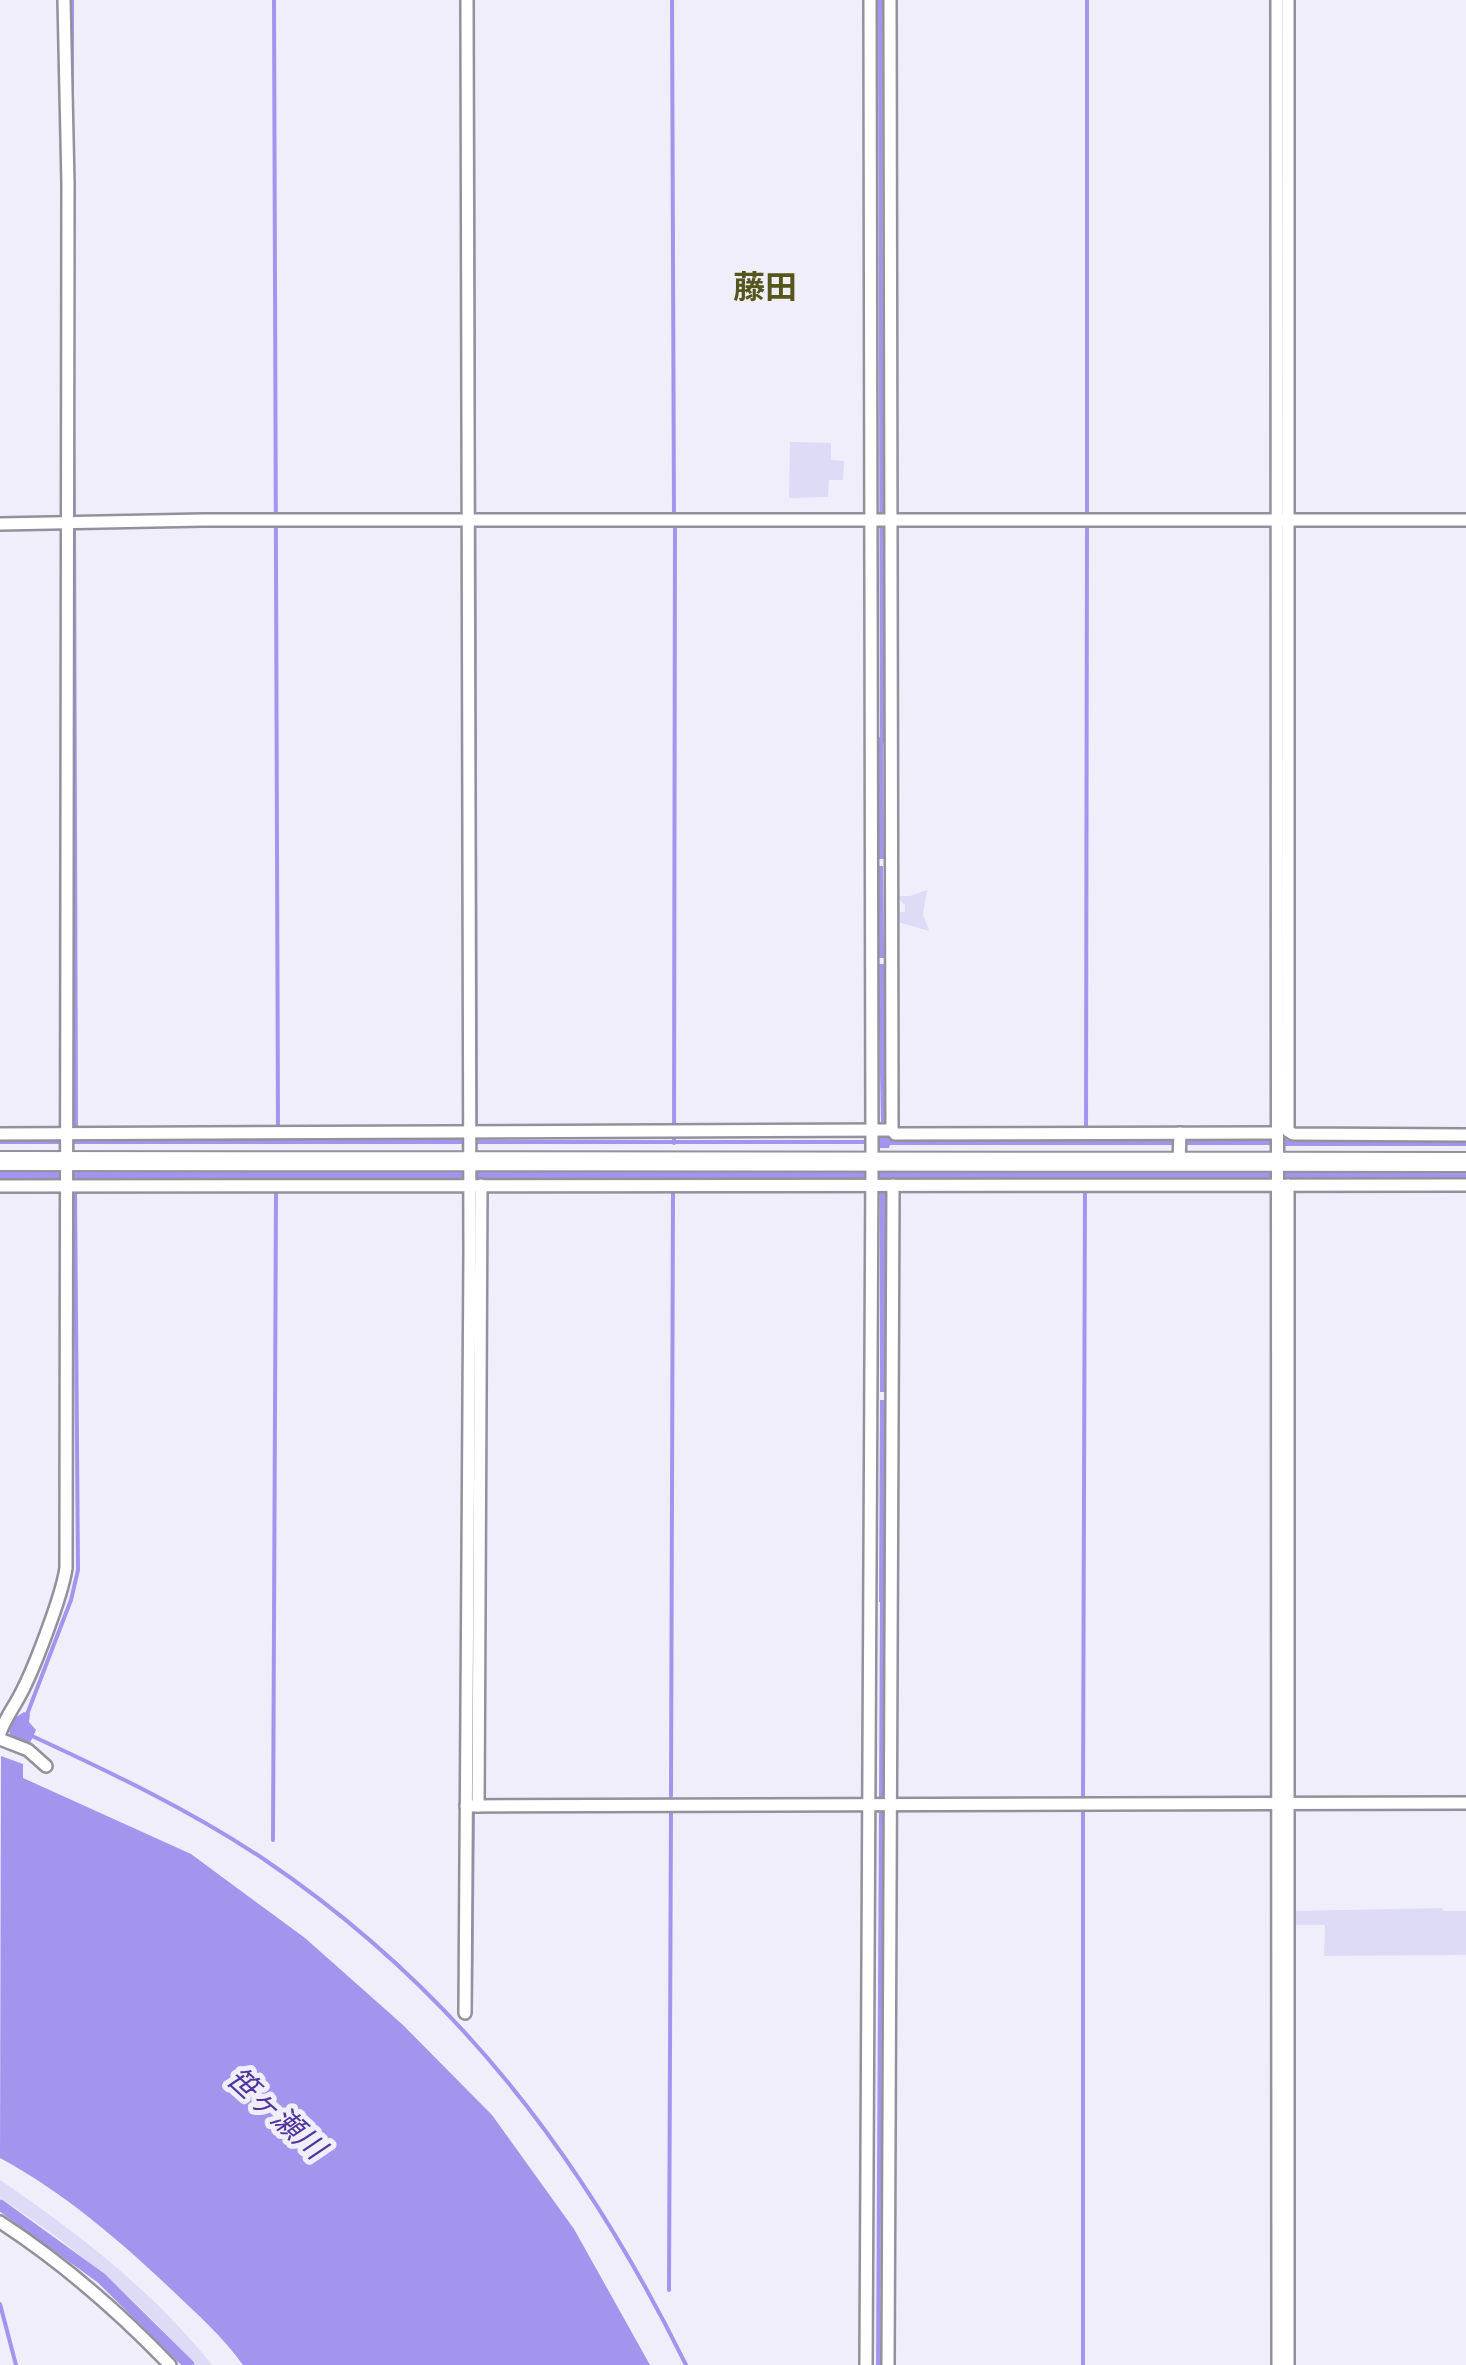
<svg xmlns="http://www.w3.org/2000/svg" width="1466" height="2365" viewBox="0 0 1466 2365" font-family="'Noto Serif','Noto Sans JP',serif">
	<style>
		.green { fill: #dedbf6 }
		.water { fill: #a395ee }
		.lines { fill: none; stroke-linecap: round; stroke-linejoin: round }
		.stream { stroke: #a395ee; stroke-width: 4 }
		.canal { stroke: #a395ee; stroke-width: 11 }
		.street-casing { stroke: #92919c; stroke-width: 16 }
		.secondary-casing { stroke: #92919c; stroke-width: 22 }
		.street { stroke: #fff; stroke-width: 11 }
		.secondary { stroke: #fff; stroke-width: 18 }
		.labels { text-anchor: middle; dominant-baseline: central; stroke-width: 10; stroke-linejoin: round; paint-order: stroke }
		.water-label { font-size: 30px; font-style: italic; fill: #50349b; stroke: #efeefa }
		.quarter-label { font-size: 32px; font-weight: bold; fill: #55561b; stroke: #efeefa }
	</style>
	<rect width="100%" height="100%" fill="#efeefa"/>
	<g class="green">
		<polygon points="790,442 831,443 831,460 844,461 843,480 829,480 828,497 789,498"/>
		<polygon points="927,890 923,914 929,931 898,922 898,912 905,912 905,905 896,896 910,896"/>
		<polygon points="1442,1908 1443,1911 1466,1911 1466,1955 1324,1956 1325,1925 1293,1925 1294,1911"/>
		<path d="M 0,2180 C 78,2233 153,2291 212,2365 L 194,2365 C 139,2300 72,2244 0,2198 Z"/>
	</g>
	<g class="water">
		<polygon points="878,737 883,738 884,859 878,859"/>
		<polygon points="878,866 883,866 884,958 877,958"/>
		<polygon points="878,964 884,964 886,1126 881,1126"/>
		<polygon points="887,1133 891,1139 1174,1141 1174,1145 890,1145 889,1148 879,1148 880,1134"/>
		<polygon points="1281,1134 1287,1140 1466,1141 1466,1146 1282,1146"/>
		<polygon points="1270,1140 1270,1145 1185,1145 1185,1141"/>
		<polygon points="881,1170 1272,1171 1273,1177 1269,1180 881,1180"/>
		<polygon points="1284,1170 1466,1171 1466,1180 1284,1179"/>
		<polygon points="880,1191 886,1191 885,1392 880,1392"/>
		<polygon points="880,1400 885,1400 884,1602 879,1602"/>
		<polygon points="24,1712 30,1714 29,1722 36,1730 29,1745 11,1738 7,1724 0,1722 0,1718 10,1721"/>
		<path d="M 1,1756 L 23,1764 L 23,1778 L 191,1854 L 305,1938 L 403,2025 L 492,2115 L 574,2229 L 650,2365 L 243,2365 C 223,2337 198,2315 173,2291 C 120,2241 65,2193 0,2158 Z"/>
	</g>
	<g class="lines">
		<g class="stream">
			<polyline points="72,0 72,127"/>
			<polyline points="274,0 278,1128"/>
			<polyline points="672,0 674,515"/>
			<polyline points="880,0 882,742"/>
			<polyline points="473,103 476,1143"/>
			<polyline points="73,422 74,517"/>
			<polyline points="1087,516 1087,0"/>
			<polyline points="74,527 76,1132"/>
			<polyline points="1086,1128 1087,525"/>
			<polyline points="0,1142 61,1142"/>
			<polyline points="71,1142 871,1142"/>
			<polyline points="674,1143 675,525"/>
			<polyline points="75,1174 75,1180"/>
			<polyline points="476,1174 476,1180"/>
			<polyline points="276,1179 276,1174"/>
			<polyline points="673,1179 673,1175"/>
			<polyline points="26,1717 71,1600 78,1570 75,1191"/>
			<path d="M 32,1736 C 112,1773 192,1811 265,1860 C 456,1989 585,2160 686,2365"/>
			<polyline points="671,1796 673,1189"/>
			<polyline points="1083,1799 1085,1190"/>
			<polyline points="881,1800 882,1599"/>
			<polyline points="273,1840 276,1194"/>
			<polyline points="471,2005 473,1810"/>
			<polyline points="669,2290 671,1810"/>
			<polyline points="0,2304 16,2365"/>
			<polyline points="878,2365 881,1809"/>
			<polyline points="1083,2365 1083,1812"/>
		</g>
		<g class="canal">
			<polyline points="0,1175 882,1174"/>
			<polyline points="0,2205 101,2278 189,2365"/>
		</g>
		<defs>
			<g id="street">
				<polyline points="890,0 892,1130 895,1134 1276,1133"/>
				<polyline points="1277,0 1278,2365"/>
				<polyline points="1288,0 1288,1131 1293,1134 1466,1135"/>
				<polyline points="0,524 203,520 1466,520"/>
				<polyline points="0,1134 892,1130"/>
				<polyline points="1179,1161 1180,1133"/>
				<polyline points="0,1186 1466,1185"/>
				<path d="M 0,1733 C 5,1719 12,1710 19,1697 C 33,1672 62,1596 66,1568 L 68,184 L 64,0"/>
				<polyline points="0,1739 28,1750 46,1766"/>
				<polyline points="466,1806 1466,1803"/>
				<polyline points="478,1806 481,1185"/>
				<polyline points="465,2013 470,1253 467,0"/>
				<path d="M 0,2222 C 63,2263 118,2311 170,2365"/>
				<polyline points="866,2365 872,1162 870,0"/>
				<polyline points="888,2365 893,1185"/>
				<polyline points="1288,2365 1288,1185"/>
			</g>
			<polyline id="secondary" points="0,1161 1466,1162"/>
		</defs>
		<use href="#street" class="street-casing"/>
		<use href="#secondary" class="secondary-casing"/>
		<use href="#street" class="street"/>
		<use href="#secondary" class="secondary"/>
	</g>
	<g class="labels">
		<g class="water-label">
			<text transform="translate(277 2112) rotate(42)">笹ヶ瀬川</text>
		</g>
		<g class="quarter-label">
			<text x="765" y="285">藤田</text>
		</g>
	</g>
</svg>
